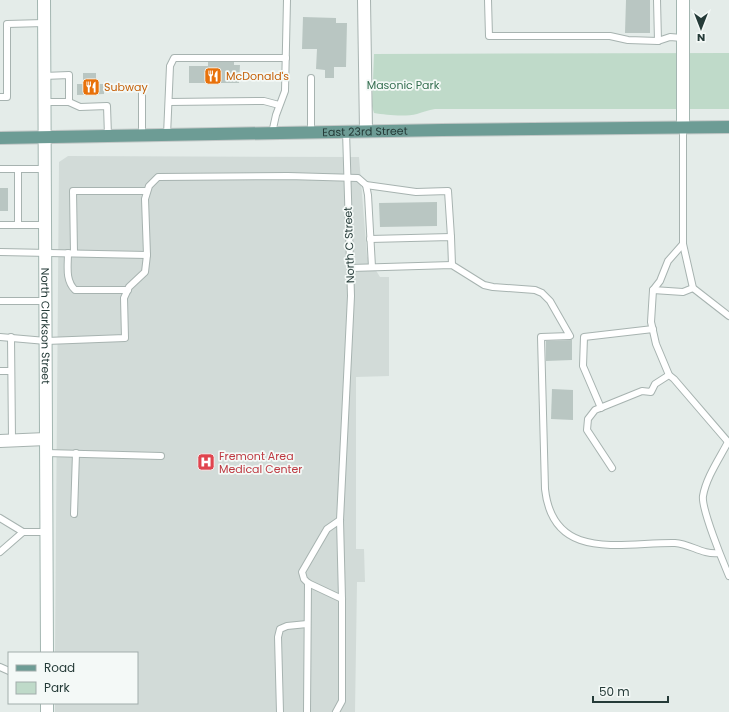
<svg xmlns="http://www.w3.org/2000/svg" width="729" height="712" viewBox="0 0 729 712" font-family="Poppins,sans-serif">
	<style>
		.built { fill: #d2dbd8 }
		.green { fill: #bfdac9 }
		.building { fill: #b9c6c2 }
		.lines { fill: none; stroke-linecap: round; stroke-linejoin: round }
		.lane-casing { stroke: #a7b3b0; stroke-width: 8 }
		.street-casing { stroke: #a7b3b0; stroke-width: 14 }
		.secondary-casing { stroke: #a3b6b1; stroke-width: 14 }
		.primary-casing { stroke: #c2c8c7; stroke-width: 14 }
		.lane { stroke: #fff; stroke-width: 6 }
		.street { stroke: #fff; stroke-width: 12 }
		.secondary { stroke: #fff; stroke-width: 12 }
		.primary { stroke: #6d9c95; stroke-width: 12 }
		.labels { text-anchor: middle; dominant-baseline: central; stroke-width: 3.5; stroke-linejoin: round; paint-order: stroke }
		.food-label { font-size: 11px; fill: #c56008; stroke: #f4f9f7; text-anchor: start }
		.park-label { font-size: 11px; fill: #346e50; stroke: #f4f9f7 }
		.street-label { font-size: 11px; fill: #253b38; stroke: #f4f9f7 }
		.health-label { font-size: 11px; fill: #be3a42; stroke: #f4f9f7; text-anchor: start }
	</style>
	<rect width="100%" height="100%" fill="#e4ece9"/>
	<polygon class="built" points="68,156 359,157 367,256 380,277 389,277 389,376 356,377 356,549 364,549 365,582 357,582 355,712 55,712 55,703 137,703 137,653 55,653 59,162"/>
	<path class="green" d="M 729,53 L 729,109 L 435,109 C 428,110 423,112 417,114 C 405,117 386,115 374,113 L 372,106 L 374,54 Z"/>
	<g class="building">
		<polygon points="626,0 650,0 650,33 625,33"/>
		<polygon points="303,17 336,18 336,23 347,23 346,67 334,67 334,78 325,78 325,70 316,69 317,49 302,49"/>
		<polygon points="208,62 234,62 234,65 240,65 239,83 189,83 189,66 208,66"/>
		<polygon points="83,73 96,73 96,84 104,84 104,94 77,95 77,84 83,84"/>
		<rect x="0" y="188" width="8" height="23"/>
		<polygon points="437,202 437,226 380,227 379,203"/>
		<polygon points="572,340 572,360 546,361 546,341"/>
		<polygon points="552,389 573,390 573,420 551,419"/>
	</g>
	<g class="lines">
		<defs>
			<g id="lane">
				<polyline points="488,0 489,36 610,36 628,40 658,41 657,0"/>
				<polyline points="658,41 670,37 682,38"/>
				<polyline points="44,76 69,75 69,102"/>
				<polyline points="311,78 311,132"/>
				<polyline points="142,92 142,136"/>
				<polyline points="0,97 7,97 7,24 44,23"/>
				<polyline points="45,102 69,102 80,107 107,106 108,136"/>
				<polyline points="169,102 264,101 279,105"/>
				<polyline points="683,127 683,244 668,261 660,281 653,290 651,322 656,344 669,375 674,379 729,443"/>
				<polyline points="272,133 276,115 285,91 287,0"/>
				<polyline points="167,135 170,66 174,58 286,58"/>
				<polyline points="0,169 45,169"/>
				<polyline points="18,169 18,225"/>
				<polyline points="366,185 416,192 448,191 451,237"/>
				<polyline points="0,225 46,225"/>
				<polyline points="370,239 451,237 452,265"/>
				<polyline points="683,244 693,288 729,316"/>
				<polyline points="0,252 147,255"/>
				<path d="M 68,253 C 68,266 65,280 75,290 L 128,290"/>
				<polyline points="74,253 73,191 147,191"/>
				<path d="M 351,268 L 452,265 L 484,285 L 493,287 L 535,290 L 542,293 L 550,301 L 570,336 L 541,337 L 545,489 C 553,563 623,542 675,543 C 691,544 702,555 719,553"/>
				<polyline points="653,290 683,292 693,288"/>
				<polyline points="0,301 46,301"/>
				<polyline points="0,337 46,341 125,338 124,298 129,287 145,272 147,255 145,199 149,186 158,177 288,176 358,178 366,185 368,195 372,267"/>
				<polyline points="11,337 12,440"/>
				<polyline points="0,371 11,371"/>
				<polyline points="601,408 583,366 584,337 653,329"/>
				<path d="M 728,442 C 719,459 706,478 703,496 C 701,508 723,562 729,576"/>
				<polyline points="46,453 161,456"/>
				<polyline points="612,468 587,430 588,419 595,410 642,391 651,392 655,384 669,375"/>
				<polyline points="74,514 76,453"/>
				<polyline points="0,518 23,532"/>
				<polyline points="340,520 327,529 302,572 304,579 308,583 342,599"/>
				<polyline points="0,552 23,532 46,532"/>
				<polyline points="0,667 9,671"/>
				<polyline points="280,712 278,637 280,629 287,626 307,624"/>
				<polyline points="307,712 308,583"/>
				<polyline points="336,712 342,701 342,599 340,520 351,296 346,131"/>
			</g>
			<g id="street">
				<polyline points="364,0 366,131"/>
				<polyline points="0,441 46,439"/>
			</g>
			<g id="secondary">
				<path id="s1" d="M 44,0 L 47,653"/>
				<polyline points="683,0 683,127"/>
				<polyline points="47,712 47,703"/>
			</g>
			<g id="primary">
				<path id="s2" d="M 0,138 L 442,130 L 729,127"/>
			</g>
		</defs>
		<use href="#lane" class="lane-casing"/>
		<use href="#street" class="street-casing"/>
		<use href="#secondary" class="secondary-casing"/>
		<use href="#primary" class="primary-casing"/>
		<use href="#lane" class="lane"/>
		<use href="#street" class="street"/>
		<use href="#secondary" class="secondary"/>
		<use href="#primary" class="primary"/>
	</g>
	<defs>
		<symbol id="restaurant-square" viewBox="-11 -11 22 22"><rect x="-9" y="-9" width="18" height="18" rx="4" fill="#e8710a" stroke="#f4f9f7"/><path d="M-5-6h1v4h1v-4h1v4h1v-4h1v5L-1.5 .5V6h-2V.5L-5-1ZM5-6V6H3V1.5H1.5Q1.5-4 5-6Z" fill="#fff"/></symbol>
		<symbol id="hospital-square" viewBox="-11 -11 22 22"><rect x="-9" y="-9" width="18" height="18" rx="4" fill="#e0444e" stroke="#f4f9f7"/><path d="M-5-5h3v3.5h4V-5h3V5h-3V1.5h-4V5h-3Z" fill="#fff"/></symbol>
	</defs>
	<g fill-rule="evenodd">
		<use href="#restaurant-square" x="203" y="66" width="20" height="20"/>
		<use href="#restaurant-square" x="81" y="77" width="20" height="20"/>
		<use href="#hospital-square" x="196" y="452" width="20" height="20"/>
	</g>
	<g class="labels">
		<g class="food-label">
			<text x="226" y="76">McDonald's</text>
			<text x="104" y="87">Subway</text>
		</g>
		<g class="park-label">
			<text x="403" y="85">Masonic Park</text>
		</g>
		<g class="street-label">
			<text stroke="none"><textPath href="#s2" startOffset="365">East 23rd Street</textPath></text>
			<text transform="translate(349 245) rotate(-92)">North C Street</text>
			<text stroke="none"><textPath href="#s1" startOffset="326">North Clarkson Street</textPath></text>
		</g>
		<g class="health-label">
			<text x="219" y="456">Fremont Area<tspan x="219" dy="13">Medical Center</tspan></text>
		</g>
	</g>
	<rect x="8" y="652" width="130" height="52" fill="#f4f9f7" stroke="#a1adab"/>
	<rect x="16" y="665" width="20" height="6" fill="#6d9c95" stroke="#a1adab"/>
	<text x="44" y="672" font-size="12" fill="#253b38">Road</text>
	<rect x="16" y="682" width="20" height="12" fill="#bfdac9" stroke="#a1adab"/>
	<text x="44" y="692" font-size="12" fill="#253b38">Park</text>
	<g transform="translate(701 28) rotate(180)" stroke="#f4f9f7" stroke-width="3" paint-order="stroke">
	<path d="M0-3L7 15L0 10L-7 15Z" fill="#253b38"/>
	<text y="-6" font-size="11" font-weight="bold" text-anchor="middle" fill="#253b38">N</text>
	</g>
	<path d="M593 696v6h75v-6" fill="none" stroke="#253b38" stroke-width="2"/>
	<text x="599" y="696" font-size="12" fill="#253b38" stroke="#f4f9f7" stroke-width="3" paint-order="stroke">50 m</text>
</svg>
